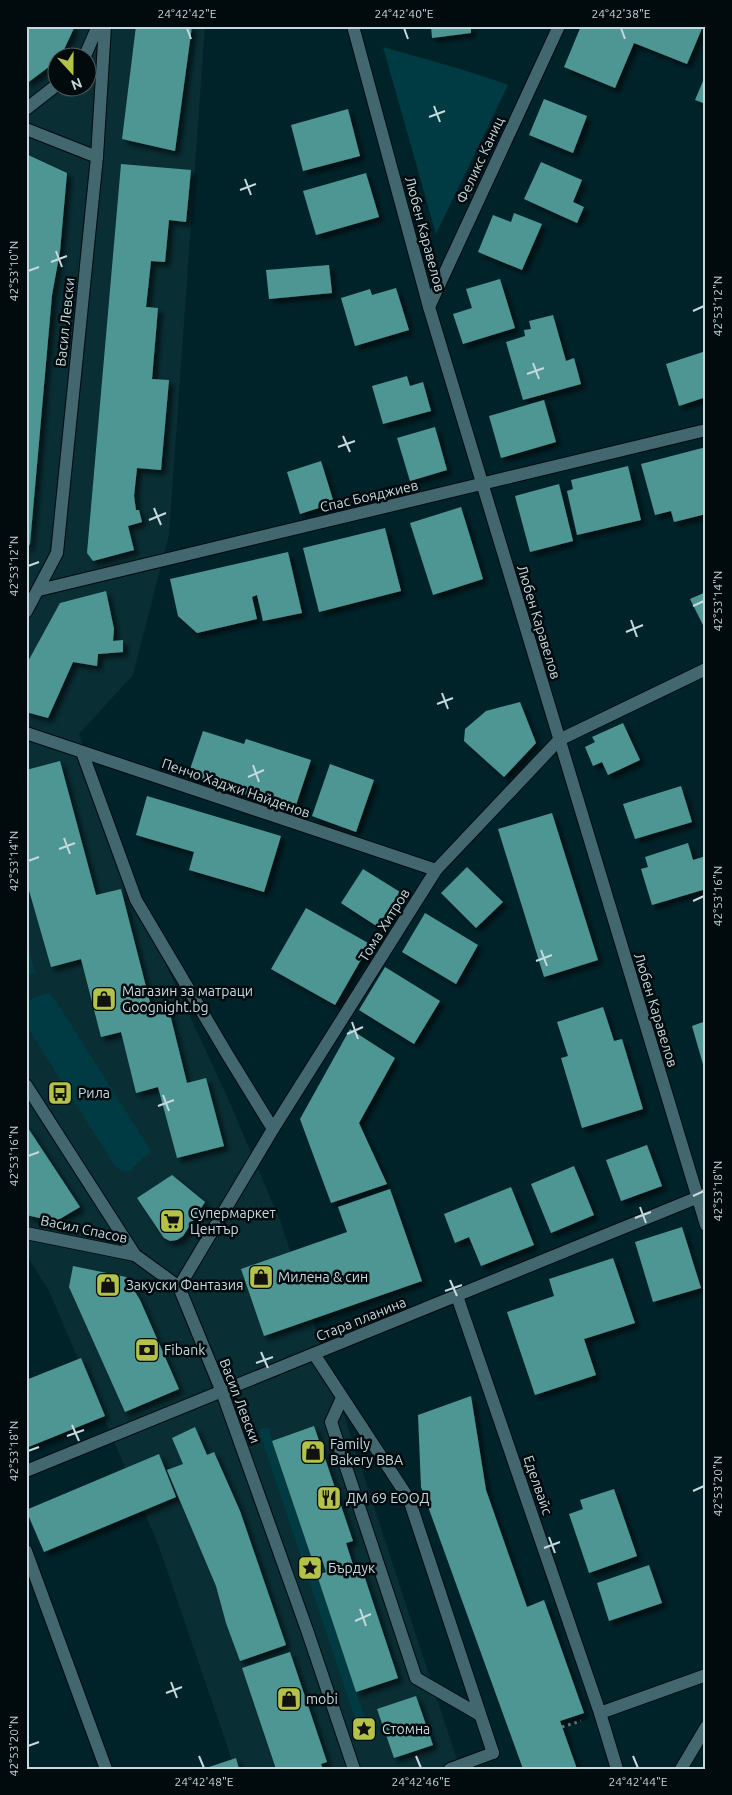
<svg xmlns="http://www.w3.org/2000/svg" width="732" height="1795" viewBox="0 0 732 1795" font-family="Ubuntu,sans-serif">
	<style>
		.built { fill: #092e34; fill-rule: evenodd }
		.green { fill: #003b44 }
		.building { fill: #4e9694; filter: url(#shadow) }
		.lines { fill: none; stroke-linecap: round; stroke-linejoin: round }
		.service-casing { stroke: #000b10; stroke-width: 14 }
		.minor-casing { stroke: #000b10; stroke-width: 14 }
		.tertiary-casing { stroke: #000b10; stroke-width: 14 }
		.path { stroke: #5c777d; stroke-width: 3; stroke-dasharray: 2.5 4; stroke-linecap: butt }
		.service { stroke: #43676e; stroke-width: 12 }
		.minor { stroke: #43676e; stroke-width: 12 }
		.tertiary { stroke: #43676e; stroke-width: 12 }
		.ticks { fill: none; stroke: #c6d9dd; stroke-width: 2 }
		.labels { text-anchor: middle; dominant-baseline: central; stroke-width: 5; stroke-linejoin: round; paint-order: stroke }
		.street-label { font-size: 14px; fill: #c6d9dd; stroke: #010a0d }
		.poi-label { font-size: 14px; fill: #c6d9dd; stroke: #010a0d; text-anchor: start }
		.neatline { fill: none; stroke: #c6d9dd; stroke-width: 2 }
		.ticks-label { font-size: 12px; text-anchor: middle; fill: #c6d9dd }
	</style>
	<defs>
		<filter id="shadow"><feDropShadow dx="4.5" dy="4.5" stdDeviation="2.5" flood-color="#0009"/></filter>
	</defs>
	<rect width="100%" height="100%" fill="#00232a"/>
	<path class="built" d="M 26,26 L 205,26 L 169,535 L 133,675 L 79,734 L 136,900 L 226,1094 L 280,1220 L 460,1769 L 235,1769 L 158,1544 L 49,1291 L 26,1254 ZM 58,58 L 88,58 L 88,88 L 58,88 Z"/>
	<g class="green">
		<path d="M 383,47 C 425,59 467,70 508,85 L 436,234 Z"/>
		<polygon points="26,937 35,973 26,976"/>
		<polygon points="44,994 50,994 56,1001 151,1151 130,1171 123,1171 115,1166 26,1025 26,1001"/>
		<polygon points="268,1427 372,1739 363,1742 259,1430"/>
	</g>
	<g class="building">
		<polygon points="26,26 75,26 60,58 58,58 58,60 26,84"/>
		<polygon points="136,26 192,26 175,151 122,139"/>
		<polygon points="431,26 471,26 471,33 432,38"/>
		<polygon points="581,26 703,26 687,64 634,43 615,88 564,67"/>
		<polygon points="706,74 706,104 695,100"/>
		<polygon points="544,99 587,116 573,153 529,135"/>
		<polygon points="348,109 360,156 303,171 291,125"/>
		<polygon points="26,154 67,173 60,251 52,295 30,544 26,551"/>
		<polygon points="541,162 582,180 573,202 584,207 577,223 524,199"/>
		<polygon points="121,164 191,170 186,222 169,220 165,262 151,261 146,307 158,308 152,379 169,380 161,470 137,468 134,496 136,510 139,510 142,522 128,526 134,550 93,561 87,553"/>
		<polygon points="366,173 379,217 316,235 303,191"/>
		<polygon points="514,213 542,224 522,270 478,252 493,215 511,222"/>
		<polygon points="329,265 332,293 269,299 266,270"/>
		<polygon points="500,279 515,328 463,344 453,314 472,308 466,289"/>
		<polygon points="396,288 409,330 355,346 341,298 370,289 372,295"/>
		<polygon points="553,315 566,361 574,358 581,384 523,400 506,342 525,336 524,330 531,329 529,321"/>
		<polygon points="706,351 706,397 679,406 666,364"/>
		<polygon points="407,376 410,386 423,382 431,411 383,424 372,386"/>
		<polygon points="544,400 556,442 501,458 489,416"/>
		<polygon points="435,427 447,470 410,481 397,438"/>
		<polygon points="706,447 706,514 674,522 671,511 655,515 641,464"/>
		<polygon points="321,461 334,503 300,514 287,472"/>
		<polygon points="628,466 641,520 577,535 567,491 573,489 571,480"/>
		<polygon points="559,484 573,541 530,552 515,496"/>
		<polygon points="461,507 483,579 433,595 410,523"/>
		<polygon points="385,528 401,591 319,612 303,548"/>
		<polygon points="288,552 302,613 263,621 257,595 252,597 257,619 197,633 178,616 170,579"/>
		<polygon points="106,591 114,629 113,641 123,640 123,652 98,654 97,666 73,662 48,718 26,712 26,665 60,603"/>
		<polygon points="706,592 706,631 690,599"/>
		<polygon points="520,702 536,743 504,777 464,741 465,729 486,711"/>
		<polygon points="623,723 640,760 608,775 602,762 593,766 585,747 595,742 592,737"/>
		<polygon points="203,731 244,744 246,739 311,760 294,811 188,775"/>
		<polygon points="60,761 96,895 121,889 153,1014 169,1010 187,1083 206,1078 224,1146 177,1158 158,1087 136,1093 121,1032 101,1037 81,959 51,967 26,880 26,770"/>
		<polygon points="330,764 374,780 356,832 312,816"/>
		<polygon points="681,786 692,822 635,839 623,804"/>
		<polygon points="147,796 281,836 264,892 189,870 194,852 136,835"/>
		<polygon points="552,813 598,960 544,977 498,829"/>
		<polygon points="688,843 693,860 706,856 706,889 652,905 641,869 648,867 645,857"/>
		<polygon points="467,867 503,902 476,928 441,893"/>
		<polygon points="363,869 400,892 378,927 341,903"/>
		<polygon points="306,908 370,944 335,1005 271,969"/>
		<polygon points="425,913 478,945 456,984 402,952"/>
		<polygon points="385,967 440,1001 414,1044 359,1010"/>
		<polygon points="603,1007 614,1041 622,1039 643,1109 582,1128 561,1058 568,1056 557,1022"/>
		<polygon points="706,1021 706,1071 705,1071 692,1026"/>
		<polygon points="350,1029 395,1058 359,1123 387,1184 331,1203 300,1119"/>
		<polygon points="26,1125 80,1207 58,1220 53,1221 26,1215"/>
		<polygon points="647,1145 662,1186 621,1201 606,1160"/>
		<polygon points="574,1166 594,1215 551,1233 531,1184"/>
		<polygon points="172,1175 205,1202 183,1236 177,1240 170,1241 164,1238 137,1198"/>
		<polygon points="511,1187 534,1245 481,1266 469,1237 455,1243 444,1214"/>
		<polygon points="390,1189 422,1281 264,1336 241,1269 347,1232 338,1207"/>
		<polygon points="682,1227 701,1288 653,1302 635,1242"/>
		<polygon points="613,1258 635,1323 584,1339 596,1375 535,1395 507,1312 554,1296 549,1279"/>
		<polygon points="73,1266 126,1277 140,1300 179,1389 125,1412 69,1287"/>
		<polygon points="81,1358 105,1416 26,1448 26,1380"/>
		<polygon points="471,1396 486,1490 527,1607 544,1600 584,1713 560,1721 577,1769 523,1769 421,1487 418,1415"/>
		<polygon points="314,1426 353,1541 346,1543 353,1565 360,1563 398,1678 356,1692 317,1575 326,1572 321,1556 312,1559 272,1441"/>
		<polygon points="195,1427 207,1455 214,1452 240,1511 286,1645 240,1661 226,1623 216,1586 167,1470 183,1464 172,1438"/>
		<polygon points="159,1454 176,1497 44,1552 26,1510"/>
		<polygon points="614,1489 637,1556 589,1573 569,1514 583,1509 580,1500"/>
		<polygon points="649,1565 662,1603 609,1621 597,1583"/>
		<polygon points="290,1652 327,1762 321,1764 323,1769 276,1769 242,1668"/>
		<polygon points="416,1696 433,1745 394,1758 377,1709"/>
		<polygon points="236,1758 239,1769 206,1769 206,1768"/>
	</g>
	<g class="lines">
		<defs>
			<g id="service">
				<polyline points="314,1354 409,1499 493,1753"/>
				<polyline points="342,1398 331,1422 416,1678 480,1715"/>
				<polyline points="26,1551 106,1769"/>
			</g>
			<g id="minor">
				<polyline points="353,26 429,307 706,1225"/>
				<polyline points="84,58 98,26"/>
				<polyline points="26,109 58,84"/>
				<polyline points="97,157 105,26"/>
				<polyline points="429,307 559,26"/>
				<polyline points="39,590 706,430"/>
				<polyline points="26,733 436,870"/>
				<polyline points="82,752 136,900 227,1054 273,1129"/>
				<polyline points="26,1233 135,1255"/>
				<polyline points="179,1287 273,1129 436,870 559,740 706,669"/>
				<polyline points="457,1296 600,1713 617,1769"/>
				<polyline points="26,1471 706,1194"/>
				<polyline points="600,1713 706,1675"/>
				<polyline points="450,1769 493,1753"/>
				<polyline points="681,1769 706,1727"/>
			</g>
			<g id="tertiary">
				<polyline points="26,129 97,157 57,553 26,612"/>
				<polyline points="26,1085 135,1255 179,1287 222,1392 307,1630 354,1769"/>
			</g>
		</defs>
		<use href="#service" class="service-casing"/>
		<use href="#minor" class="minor-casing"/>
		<use href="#tertiary" class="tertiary-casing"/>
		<polyline class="path" points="562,1727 581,1721"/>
		<use href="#service" class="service"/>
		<use href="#minor" class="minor"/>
		<use href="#tertiary" class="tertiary"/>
	</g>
	<path class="ticks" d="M 187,28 L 191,39M 404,28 L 408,39M 621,28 L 625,39M 434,106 L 440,122M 429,117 L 445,111M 245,179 L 251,195M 240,190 L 256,184M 56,251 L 62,267M 51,262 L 67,256M 28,271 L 39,267M 693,311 L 704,306M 533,363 L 539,379M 527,374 L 544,368M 343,436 L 350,452M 338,447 L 355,441M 154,508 L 161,525M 149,520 L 166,513M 28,566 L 39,562M 693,606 L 704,601M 631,620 L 637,637M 626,632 L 643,625M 442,693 L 448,709M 437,704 L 453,698M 253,765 L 259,782M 248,777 L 264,770M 64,838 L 70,854M 59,849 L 75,843M 28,861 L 39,857M 693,901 L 704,896M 541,950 L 547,966M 536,961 L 552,955M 352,1022 L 358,1039M 347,1034 L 363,1027M 163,1095 L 169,1111M 158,1106 L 174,1100M 28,1156 L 39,1152M 693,1196 L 704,1191M 640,1207 L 646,1223M 635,1218 L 651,1212M 450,1280 L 457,1296M 445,1291 L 462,1285M 261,1352 L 268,1368M 256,1363 L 273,1357M 72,1425 L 79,1441M 67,1436 L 84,1430M 28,1451 L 39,1447M 693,1491 L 704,1486M 549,1537 L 555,1553M 544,1548 L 560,1542M 360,1609 L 366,1626M 355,1621 L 371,1614M 171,1682 L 177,1698M 166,1693 L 182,1687M 28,1746 L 39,1742M 199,1756 L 204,1768M 416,1756 L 421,1768M 633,1756 L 638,1768"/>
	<defs>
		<symbol id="shop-square" viewBox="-11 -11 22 22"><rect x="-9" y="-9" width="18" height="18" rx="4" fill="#b5c24a" stroke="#010a0d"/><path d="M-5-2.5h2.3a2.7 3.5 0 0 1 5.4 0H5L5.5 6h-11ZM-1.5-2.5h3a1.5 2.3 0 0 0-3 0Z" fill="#111"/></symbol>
		<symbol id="bus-square" viewBox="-11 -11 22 22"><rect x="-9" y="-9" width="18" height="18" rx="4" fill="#b5c24a" stroke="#010a0d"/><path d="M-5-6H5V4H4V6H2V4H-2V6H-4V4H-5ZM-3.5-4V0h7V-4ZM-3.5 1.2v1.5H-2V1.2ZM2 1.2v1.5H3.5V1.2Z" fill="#111"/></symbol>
		<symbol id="supermarket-square" viewBox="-11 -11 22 22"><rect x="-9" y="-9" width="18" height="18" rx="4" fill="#b5c24a" stroke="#010a0d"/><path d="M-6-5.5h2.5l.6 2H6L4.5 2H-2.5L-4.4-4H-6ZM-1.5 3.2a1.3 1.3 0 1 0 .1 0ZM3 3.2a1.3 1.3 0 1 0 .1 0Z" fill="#111"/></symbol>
		<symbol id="bank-square" viewBox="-11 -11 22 22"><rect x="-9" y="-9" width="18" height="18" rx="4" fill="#b5c24a" stroke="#010a0d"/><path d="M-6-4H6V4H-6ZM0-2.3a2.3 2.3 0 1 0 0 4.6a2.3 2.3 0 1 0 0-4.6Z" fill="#111"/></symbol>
		<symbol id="restaurant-square" viewBox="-11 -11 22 22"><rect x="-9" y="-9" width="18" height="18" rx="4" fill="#b5c24a" stroke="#010a0d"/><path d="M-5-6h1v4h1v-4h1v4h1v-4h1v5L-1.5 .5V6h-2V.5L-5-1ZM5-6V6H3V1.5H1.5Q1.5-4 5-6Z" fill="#111"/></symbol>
		<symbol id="sight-square" viewBox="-11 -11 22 22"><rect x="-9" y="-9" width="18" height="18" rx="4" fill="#b5c24a" stroke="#010a0d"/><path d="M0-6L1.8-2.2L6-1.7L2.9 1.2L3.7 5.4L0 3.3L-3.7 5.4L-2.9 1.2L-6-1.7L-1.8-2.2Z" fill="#111"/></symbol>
	</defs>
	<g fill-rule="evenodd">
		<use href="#shop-square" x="90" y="985" width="28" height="28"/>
		<use href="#bus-square" x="46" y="1079" width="28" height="28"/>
		<use href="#supermarket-square" x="158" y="1207" width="28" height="28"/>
		<use href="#shop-square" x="247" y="1263" width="28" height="28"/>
		<use href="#shop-square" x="94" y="1271" width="28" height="28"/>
		<use href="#bank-square" x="133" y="1336" width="28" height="28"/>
		<use href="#shop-square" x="299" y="1438" width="28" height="28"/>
		<use href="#restaurant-square" x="315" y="1484" width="28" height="28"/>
		<use href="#sight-square" x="296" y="1554" width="28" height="28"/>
		<use href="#shop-square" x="275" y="1685" width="28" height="28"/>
		<use href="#sight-square" x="350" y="1715" width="28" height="28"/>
	</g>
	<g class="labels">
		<g class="street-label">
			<text transform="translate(480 160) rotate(-65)">Феликс Каниц</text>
			<text transform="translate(425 234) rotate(75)">Любен Каравелов</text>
			<text transform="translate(65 322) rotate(-84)">Васил Левски</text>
			<text transform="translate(369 496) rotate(-13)">Спас Бояджиев</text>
			<text transform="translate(539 622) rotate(73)">Любен Каравелов</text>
			<text transform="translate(236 788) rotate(19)">Пенчо Хаджи Найденов</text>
			<text transform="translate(384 925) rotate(-58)">Тома Хитров</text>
			<text transform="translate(656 1010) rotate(73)">Любен Каравелов</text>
			<text transform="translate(84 1229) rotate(12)">Васил Спасов</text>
			<text transform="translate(361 1319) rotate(-22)">Стара планина</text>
			<text transform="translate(240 1401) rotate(69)">Васил Левски</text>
			<text transform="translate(538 1485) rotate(71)">Еделвайс</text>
		</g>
		<g class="poi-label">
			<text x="122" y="991">Магазин за матраци<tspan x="122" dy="16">Goognight.bg</tspan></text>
			<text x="78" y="1093">Рила</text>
			<text x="190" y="1213">Супермаркет<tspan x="190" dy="16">Център</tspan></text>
			<text x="278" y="1277">Милена &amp; син</text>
			<text x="126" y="1285">Закуски Фантазия</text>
			<text x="164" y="1350">Fibank</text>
			<text x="330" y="1444">Family<tspan x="330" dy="16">Bakery BBA</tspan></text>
			<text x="346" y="1498">ДМ 69 ЕООД</text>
			<text x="328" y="1568">Бърдук</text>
			<text x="306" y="1699">mobi</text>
			<text x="382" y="1729">Стомна</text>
		</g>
	</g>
	<rect width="732" height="1795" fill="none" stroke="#010a0d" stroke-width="55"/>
	<g transform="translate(72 72) rotate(159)"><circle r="24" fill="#010a0d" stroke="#505d60"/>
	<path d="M0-4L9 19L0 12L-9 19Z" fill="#b5c24a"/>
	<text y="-8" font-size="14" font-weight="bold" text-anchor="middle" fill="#c6d9dd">N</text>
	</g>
	<rect x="28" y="28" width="676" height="1740" class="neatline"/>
	<g class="ticks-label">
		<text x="187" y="18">24°42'42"E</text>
		<text x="404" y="18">24°42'40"E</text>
		<text x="621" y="18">24°42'38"E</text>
		<text transform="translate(14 271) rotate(-90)" y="4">42°53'10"N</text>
		<text transform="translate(718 306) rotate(-90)" y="4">42°53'12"N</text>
		<text transform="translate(14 566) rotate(-90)" y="4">42°53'12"N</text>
		<text transform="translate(718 601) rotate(-90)" y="4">42°53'14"N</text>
		<text transform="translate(14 861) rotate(-90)" y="4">42°53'14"N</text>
		<text transform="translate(718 896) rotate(-90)" y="4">42°53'16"N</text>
		<text transform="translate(14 1156) rotate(-90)" y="4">42°53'16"N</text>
		<text transform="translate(718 1191) rotate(-90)" y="4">42°53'18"N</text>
		<text transform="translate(14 1451) rotate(-90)" y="4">42°53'18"N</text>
		<text transform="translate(718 1486) rotate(-90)" y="4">42°53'20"N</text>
		<text transform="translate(14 1746) rotate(-90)" y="4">42°53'20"N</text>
		<text x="204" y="1786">24°42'48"E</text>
		<text x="421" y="1786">24°42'46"E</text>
		<text x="638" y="1786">24°42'44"E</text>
	</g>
</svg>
